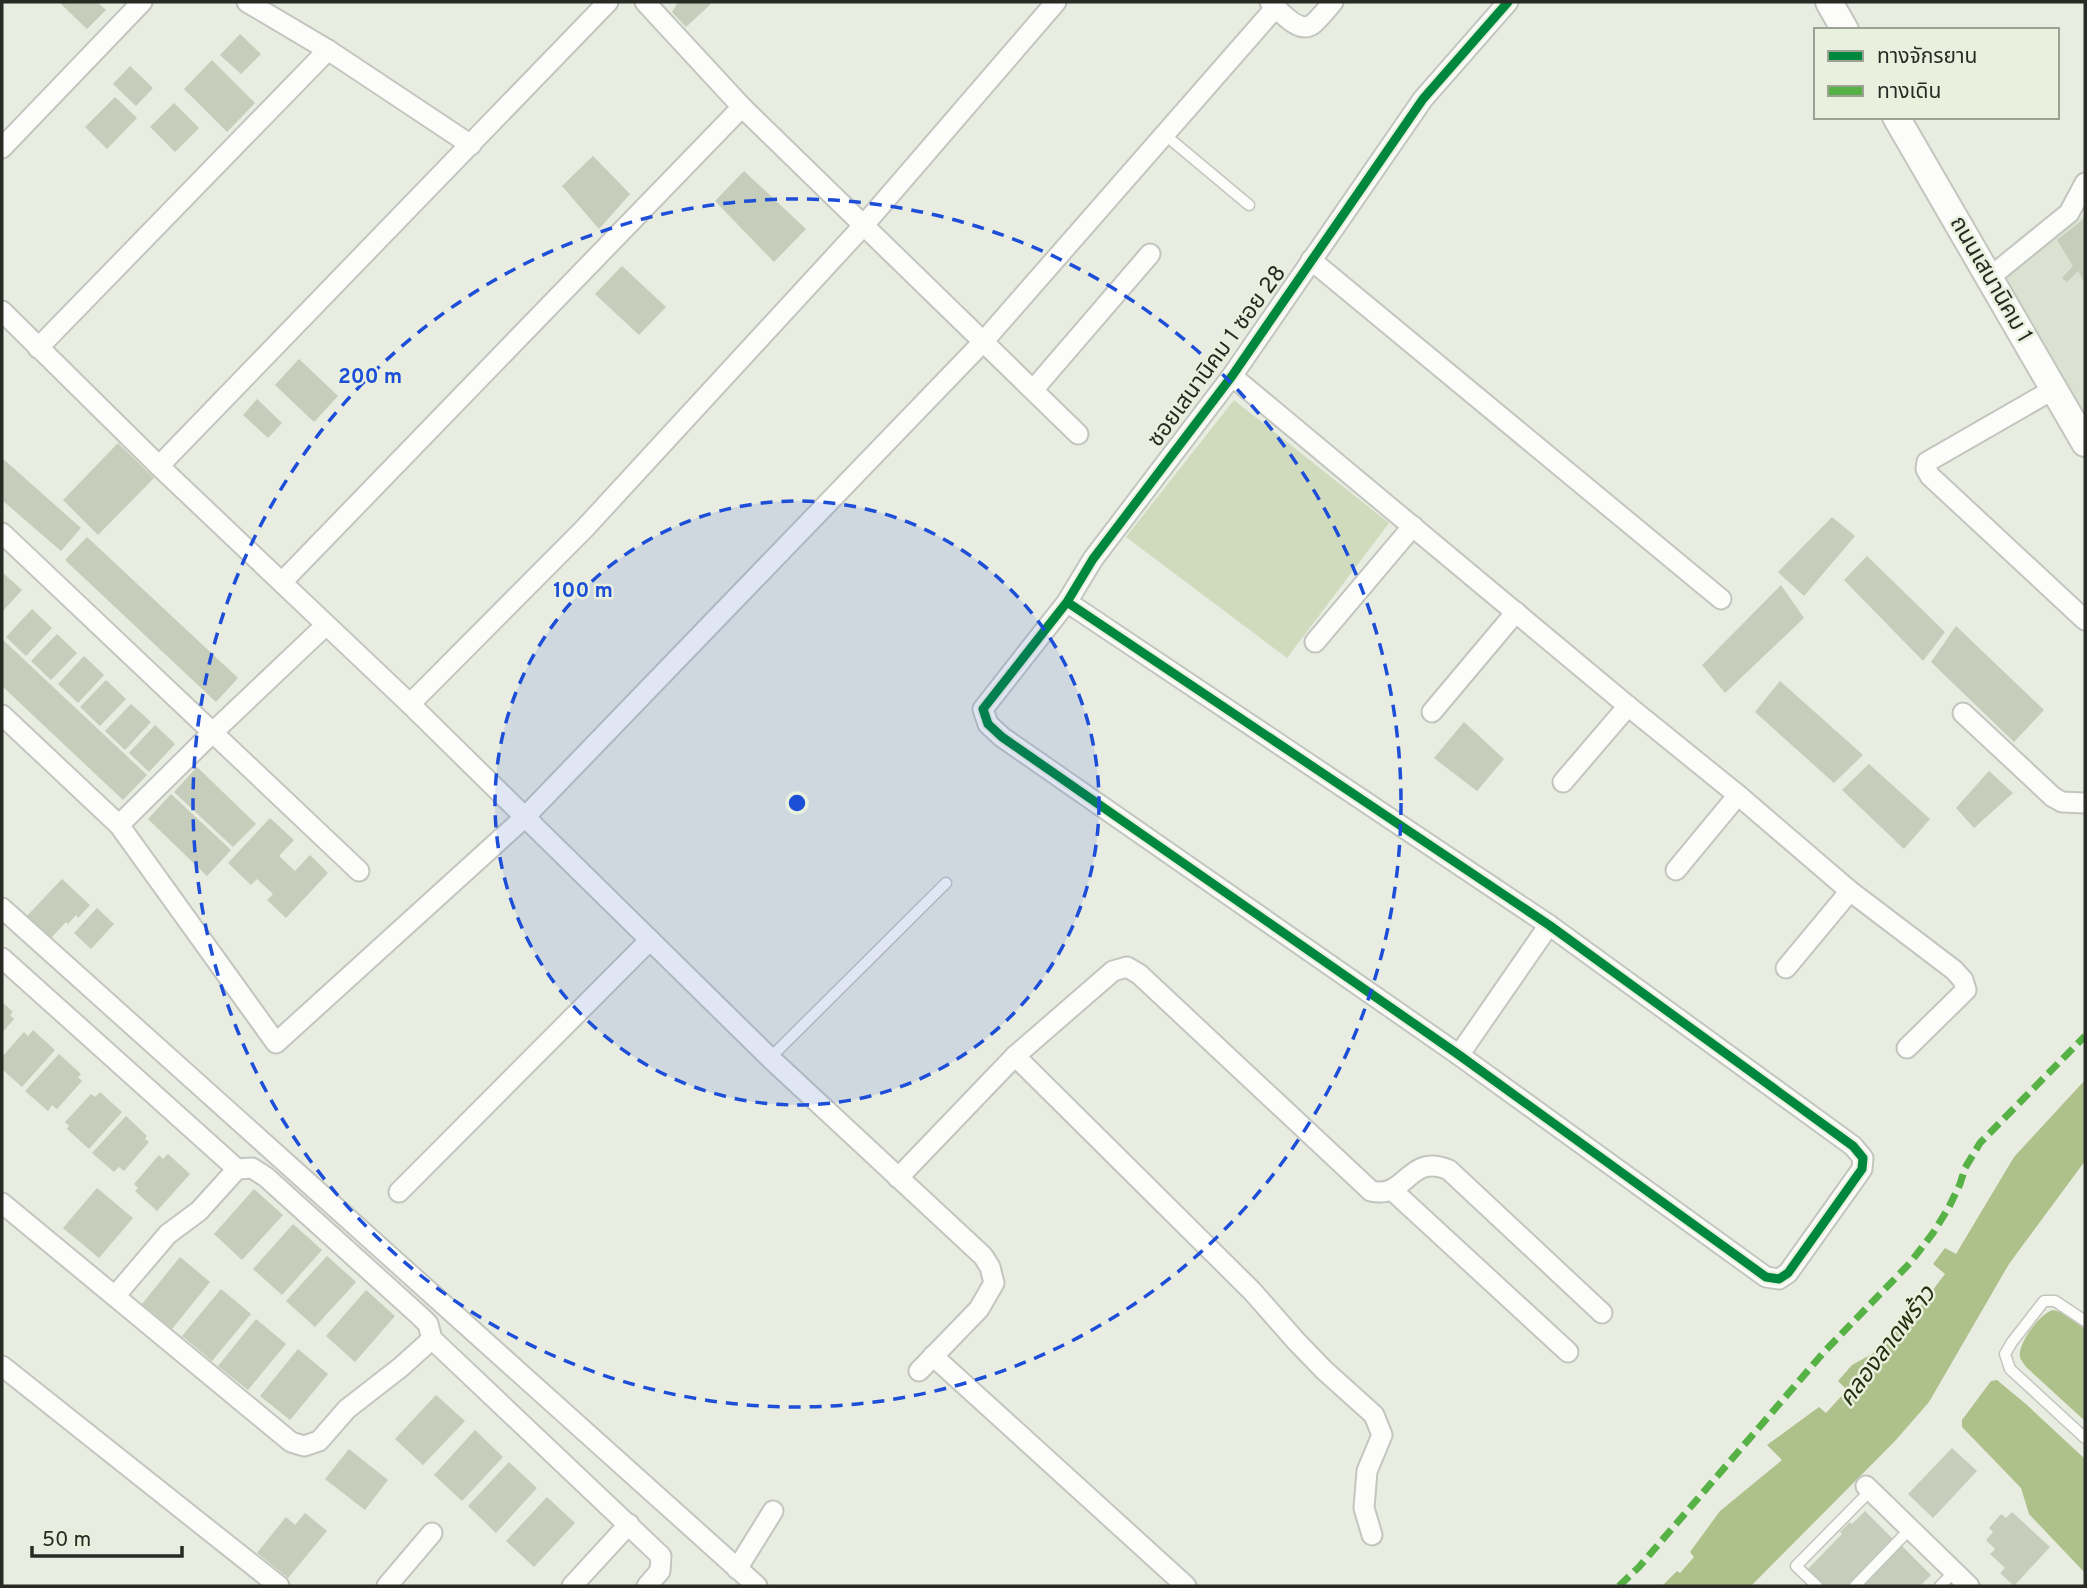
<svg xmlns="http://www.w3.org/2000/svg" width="2087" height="1588" viewBox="0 0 2087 1588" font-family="Overpass,'Noto Sans Thai',sans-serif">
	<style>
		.built { fill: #dce2d1 }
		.green { fill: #d0dbbd }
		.water { fill: #afc18b }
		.building { fill: #c6cdba }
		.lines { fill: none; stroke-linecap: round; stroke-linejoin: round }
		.lane-casing { stroke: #c3c6be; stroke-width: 13 }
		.street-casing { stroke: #c3c6be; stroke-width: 23 }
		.secondary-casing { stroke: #c3c6be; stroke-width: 30 }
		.lane { stroke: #fcfcfa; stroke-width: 10 }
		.street { stroke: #fcfcfa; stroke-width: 19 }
		.secondary { stroke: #fcfcfa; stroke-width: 26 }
		.quiet { stroke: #56b245; stroke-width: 7; stroke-dasharray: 14 7; stroke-linecap: butt }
		.cycleway-casing { stroke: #e9f0dd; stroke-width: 13 }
		.cycleway { stroke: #00873e; stroke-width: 9 }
		.ring { fill: none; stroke: #1d4ed8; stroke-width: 3.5; stroke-dasharray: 12 9 }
		.labels { text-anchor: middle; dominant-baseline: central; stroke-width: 5; stroke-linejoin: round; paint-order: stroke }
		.street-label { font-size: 23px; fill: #282b24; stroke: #e9f0dd }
		.water-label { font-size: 24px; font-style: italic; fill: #252e0f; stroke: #e9f0dd }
		.centre { fill: #1d4ed8; stroke: #e9f0dd; stroke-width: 3.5 }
		.ring-label { font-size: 21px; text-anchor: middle; font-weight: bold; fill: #1d4ed8; stroke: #e9f0dd; stroke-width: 5; stroke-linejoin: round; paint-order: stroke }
	</style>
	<rect width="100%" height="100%" fill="#e8ece1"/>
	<polygon class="built" points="2085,214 2085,419 2001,280"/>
	<polygon class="green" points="1234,400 1389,523 1287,658 1126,537"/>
	<g class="water">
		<polygon points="2085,1080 2085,1161 2009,1264 1929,1402 1895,1441 1751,1586 1662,1586 1677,1571 1680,1573 1694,1557 1690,1552 1720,1511 1782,1460 1767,1445 1819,1407 1826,1413 1847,1390 1838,1381 1852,1365 1872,1354 1922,1304 1945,1274 1933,1264 1945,1248 1956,1254 2014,1157"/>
		<path d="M 2053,1310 L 2061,1312 L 2085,1329 L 2085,1421 L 2026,1367 C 2025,1365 2020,1359 2020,1357 C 2017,1344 2041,1312 2053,1310 Z"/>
		<polygon points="1997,1380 2027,1405 2085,1459 2085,1573 2029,1514 2021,1488 1962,1427 1962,1420 1991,1381"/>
	</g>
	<g class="building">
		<polygon points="63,2 97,2 106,10 87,29 61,4"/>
		<polygon points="678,2 713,2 686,27 672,12"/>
		<polygon points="240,34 261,54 241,74 220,55"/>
		<polygon points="212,60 255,103 227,132 184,89"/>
		<polygon points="130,66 153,88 136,106 113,84"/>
		<polygon points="115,97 137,118 107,149 85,127"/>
		<polygon points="174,103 199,128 175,152 150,127"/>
		<polygon points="593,156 630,194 599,229 562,186"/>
		<polygon points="744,171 806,229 774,262 715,201"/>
		<polygon points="2085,218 2085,284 2078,271 2067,282 2062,278 2073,266 2057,240"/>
		<polygon points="622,266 666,307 639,335 595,294"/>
		<polygon points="299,359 338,396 314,422 275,385"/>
		<polygon points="257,399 282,423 268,438 243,415"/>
		<polygon points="118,443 154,478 98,535 63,500"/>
		<polygon points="2,458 81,528 61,551 2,500"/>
		<polygon points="1832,517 1855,536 1804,596 1778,572"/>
		<polygon points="87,537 238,678 216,702 65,560"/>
		<polygon points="1867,556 1945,632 1923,661 1844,580"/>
		<polygon points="2,572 22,590 2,612"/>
		<polygon points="1781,585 1804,618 1725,693 1702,665"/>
		<polygon points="32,609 52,628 26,656 6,637"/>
		<polygon points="1956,626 2044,710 2014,742 1931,662"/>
		<polygon points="57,634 77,653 51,680 31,661"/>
		<polygon points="2,639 147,775 123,800 2,686"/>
		<polygon points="84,656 104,675 78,703 58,684"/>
		<polygon points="106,680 126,699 100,726 80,707"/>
		<polygon points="1780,681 1863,755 1834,783 1755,712"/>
		<polygon points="131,704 151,722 125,750 105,731"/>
		<polygon points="1464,722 1504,759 1477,791 1434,758"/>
		<polygon points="155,725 175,744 149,772 129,753"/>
		<polygon points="1869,764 1930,819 1904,849 1842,790"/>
		<polygon points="197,767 256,824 233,847 174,792"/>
		<polygon points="1989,771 2013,793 1974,828 1956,808"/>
		<polygon points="171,794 231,850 207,876 148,819"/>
		<polygon points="270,818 294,840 279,856 295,871 310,855 328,873 286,918 267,900 273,894 257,879 251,885 228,863"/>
		<polygon points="62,879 90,905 78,918 76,915 68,924 66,922 49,940 25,918"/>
		<polygon points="97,908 114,924 91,949 74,933"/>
		<polygon points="2,1002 13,1012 10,1015 14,1019 2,1033"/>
		<polygon points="33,1030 55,1050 22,1087 2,1069 2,1057 24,1032 28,1036"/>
		<polygon points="59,1054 81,1074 78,1077 82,1081 57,1109 52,1105 48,1111 25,1091"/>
		<polygon points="100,1092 122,1112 89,1149 67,1129 69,1126 65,1122 91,1094 95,1097"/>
		<polygon points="126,1116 147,1136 145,1139 149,1142 124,1171 119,1167 114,1172 92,1153"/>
		<polygon points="168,1154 190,1174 157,1211 135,1191 138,1188 134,1184 159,1155 163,1159"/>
		<polygon points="97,1188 133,1218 99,1258 63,1228"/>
		<polygon points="254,1189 283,1215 242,1260 214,1234"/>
		<polygon points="293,1224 322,1250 282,1295 253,1269"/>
		<polygon points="327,1256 356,1282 315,1327 286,1301"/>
		<polygon points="180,1257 210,1282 172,1329 142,1304"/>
		<polygon points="221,1289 251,1314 212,1361 182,1336"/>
		<polygon points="366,1290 395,1316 355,1362 326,1336"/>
		<polygon points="256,1319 286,1344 248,1390 218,1366"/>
		<polygon points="298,1349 328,1374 290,1420 260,1396"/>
		<polygon points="436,1395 465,1421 423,1465 395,1439"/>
		<polygon points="475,1430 503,1457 462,1501 434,1475"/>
		<polygon points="1952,1448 1977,1471 1933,1518 1908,1494"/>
		<polygon points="349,1449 388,1480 365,1510 325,1479"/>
		<polygon points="509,1462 537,1488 496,1533 468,1506"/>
		<polygon points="547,1497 575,1523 534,1567 506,1541"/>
		<polygon points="1865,1511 1894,1540 1849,1586 1822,1586 1806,1571 1842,1534 1840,1532 1850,1522 1852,1524"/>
		<polygon points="2012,1512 2050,1547 2014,1586 2000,1573 2005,1568 1990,1554 1995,1549 1986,1540 1993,1532 1989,1528 2001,1514 2006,1518"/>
		<polygon points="305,1513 327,1531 288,1578 257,1553 286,1517 295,1525"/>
		<polygon points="1902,1546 1931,1575 1920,1586 1863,1586"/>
	</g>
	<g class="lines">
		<defs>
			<g id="lane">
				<polyline points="1164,134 1249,205"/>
				<polyline points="770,1058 946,883"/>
				<polyline points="2085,1321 2055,1301 2044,1301 2012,1342 2005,1354 2010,1369 2085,1438"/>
				<polyline points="1817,1586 1796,1566 1871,1490"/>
				<polyline points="1855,1586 1910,1529"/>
				<polyline points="1940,1586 1954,1572"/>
			</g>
			<g id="street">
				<polyline points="247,2 328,50 471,145"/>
				<polyline points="645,2 742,107 1078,434"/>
				<path d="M 1270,2 C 1280,11 1299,35 1313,24 C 1320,18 1327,9 1333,2"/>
				<polyline points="2,148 142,2"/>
				<polyline points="1311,260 1721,599"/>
				<polyline points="1989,278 2069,213 2085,183"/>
				<polyline points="2,311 159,466 410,704 770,1058 983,1256 990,1267 994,1283 979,1309 919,1371"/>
				<polyline points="38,348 328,50"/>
				<polyline points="1232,376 1628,706 1738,795 1850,891 1954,970 1963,980 1966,990 1907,1048"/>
				<polyline points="2054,389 1927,462 1926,469 1930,476 2085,620"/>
				<polyline points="1033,390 1150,254"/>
				<polyline points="159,466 608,2"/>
				<polyline points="2,533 359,871"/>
				<polyline points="282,582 742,107"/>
				<polyline points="1067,602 1549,925 1853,1146 1863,1158 1862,1169 1788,1273 1779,1279 1766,1277 1459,1055 1002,737 988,724 983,709 1067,602 1093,559 1232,376 1423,99 1508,2"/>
				<polyline points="1315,642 1413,526"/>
				<polyline points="410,704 585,528 863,226 1056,2"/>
				<polyline points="1432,712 1516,612"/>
				<polyline points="1963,713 2053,797 2062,802 2085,803"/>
				<polyline points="2,715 119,825 276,1043 525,817 983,342 1276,7"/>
				<polyline points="1563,782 1628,706"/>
				<polyline points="119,825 212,733 326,625"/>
				<polyline points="1676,870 1738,795"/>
				<polyline points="2,908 757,1586"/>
				<polyline points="2,958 237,1169 252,1168 266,1177 421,1317 428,1324 432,1339 661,1556 660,1571 647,1586"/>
				<polyline points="1786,968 1850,891"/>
				<polyline points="1459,1055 1549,925"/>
				<polyline points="1015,1056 1252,1291 1296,1341 1324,1370 1374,1415 1382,1435 1367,1471 1364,1508 1372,1535"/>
				<path d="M 898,1178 L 1015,1056 L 1113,971 L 1127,967 L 1139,974 L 1371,1191 C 1407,1200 1408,1152 1449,1170 L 1602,1313"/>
				<polyline points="1392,1190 1568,1352"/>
				<polyline points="399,1192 650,940"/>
				<polyline points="2,1203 291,1442 304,1446 319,1441 347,1409 401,1367 432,1339"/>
				<polyline points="115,1296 168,1234 199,1211 237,1169"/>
				<polyline points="933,1356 1186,1586"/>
				<polyline points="2,1366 279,1586"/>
				<polyline points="1866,1486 1969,1586"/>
				<polyline points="737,1569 773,1511"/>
				<polyline points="387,1586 432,1533"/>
				<polyline points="572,1586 629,1524"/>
			</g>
			<g id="secondary">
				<polyline points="1829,2 1845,30"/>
				<polyline points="1896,117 2085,443"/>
			</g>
		</defs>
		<use href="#lane" class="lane-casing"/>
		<use href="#street" class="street-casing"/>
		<use href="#secondary" class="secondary-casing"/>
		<use href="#lane" class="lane"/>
		<use href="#street" class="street"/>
		<use href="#secondary" class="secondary"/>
		<polyline class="quiet" points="1619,1586 1639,1567 1824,1352 1910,1263 1933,1233 1949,1207 1960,1184 1965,1168 1980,1143 2085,1036"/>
		<defs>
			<polyline id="cycleway" points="1067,602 1549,925 1853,1146 1863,1158 1862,1169 1788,1273 1779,1279 1766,1277 1459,1055 1002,737 988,724 983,709 1067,602 1093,559 1232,376 1423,99 1508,2"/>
		</defs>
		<use href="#cycleway" class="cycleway-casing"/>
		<use href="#cycleway" class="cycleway"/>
	</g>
	<circle cx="797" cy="803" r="302" fill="#1d4ed8" fill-opacity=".12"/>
	<g class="ring">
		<circle cx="797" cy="803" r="302"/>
		<circle cx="797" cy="803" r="604"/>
	</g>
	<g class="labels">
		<g class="street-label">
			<text transform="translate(1990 280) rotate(60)">ถนนเสนานิคม 1</text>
			<text transform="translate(1218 357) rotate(-54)">ซอยเสนานิคม 1 ซอย 28</text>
		</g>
		<g class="water-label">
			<text transform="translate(1888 1347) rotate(-53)">คลองลาดพร้าว</text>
		</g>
	</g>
	<circle cx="797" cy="803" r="10" class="centre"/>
	<g class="ring-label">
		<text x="370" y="383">200 m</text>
		<text x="583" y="597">100 m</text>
	</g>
	<rect width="2087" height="1588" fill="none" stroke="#282b24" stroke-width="7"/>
	<rect x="1814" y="28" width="245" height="91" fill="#e9f0dd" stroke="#9ca193" stroke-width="2"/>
	<rect x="1828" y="51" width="35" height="10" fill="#00873e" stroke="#9ca193" stroke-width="2"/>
	<text x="1877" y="63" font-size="21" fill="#282b24">ทางจักรยาน</text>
	<rect x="1828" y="86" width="35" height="10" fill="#56b245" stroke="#9ca193" stroke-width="2"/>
	<text x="1877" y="98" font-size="21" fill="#282b24">ทางเดิน</text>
	<path d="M32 1546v10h150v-10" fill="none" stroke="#282b24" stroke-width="3.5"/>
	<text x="42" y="1546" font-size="21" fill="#282b24" stroke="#e9f0dd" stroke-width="5" paint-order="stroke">50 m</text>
</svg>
